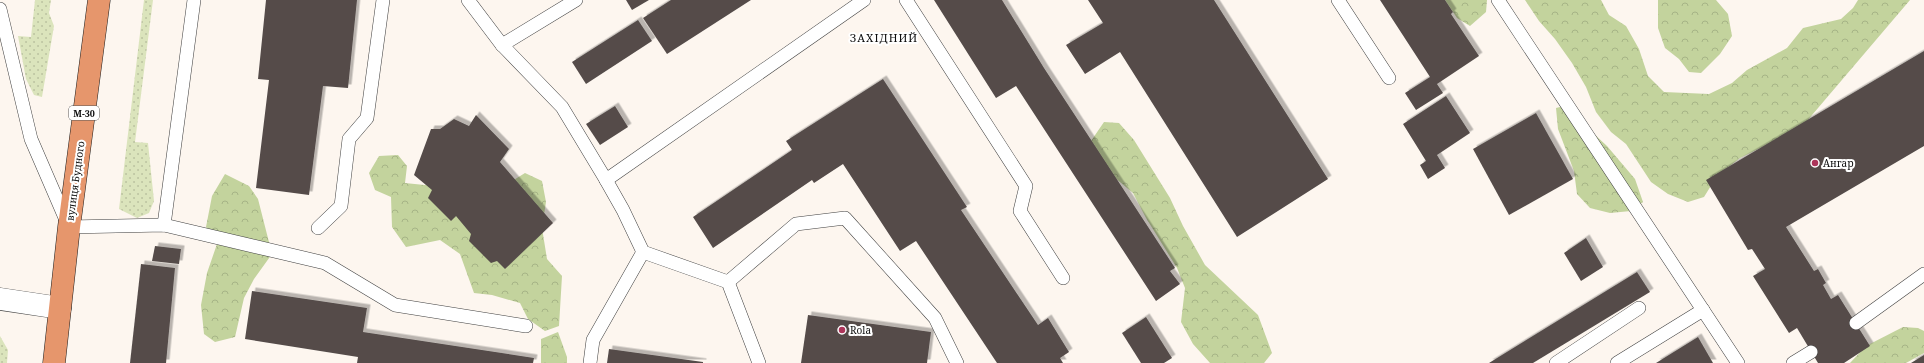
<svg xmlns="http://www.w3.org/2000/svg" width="1924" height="363" viewBox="0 0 1924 363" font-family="'Noto Serif',serif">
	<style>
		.grass { fill: url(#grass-dots) }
		.forest { fill: url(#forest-crowns) }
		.building { fill: #544c4a; filter: url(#shadow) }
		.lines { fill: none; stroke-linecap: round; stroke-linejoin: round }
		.service-casing { stroke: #404040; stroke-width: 14 }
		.minor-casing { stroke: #404040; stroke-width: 23 }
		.trunk-casing { stroke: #1e1e1e; stroke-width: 23 }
		.service { stroke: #fff; stroke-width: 13 }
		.minor { stroke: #fff; stroke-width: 22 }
		.trunk { stroke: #e6966c; stroke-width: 22 }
		.poi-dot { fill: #ad355a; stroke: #fff; stroke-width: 1.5 }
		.labels { text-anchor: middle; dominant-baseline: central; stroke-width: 4; stroke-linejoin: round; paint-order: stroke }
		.shield { fill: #fff; stroke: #565656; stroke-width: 1 }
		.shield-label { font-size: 9px; font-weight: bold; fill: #0d0d0d }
		.poi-label { font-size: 10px; fill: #0d0d0d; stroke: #fff; text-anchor: start }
		.street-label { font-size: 10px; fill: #0d0d0d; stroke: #fff }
		.neighbourhood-label { font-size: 11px; letter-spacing: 1px; fill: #0d0d0d; stroke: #fff }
	</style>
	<defs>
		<pattern id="grass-dots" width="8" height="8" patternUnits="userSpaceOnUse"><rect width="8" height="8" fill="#dbe4bc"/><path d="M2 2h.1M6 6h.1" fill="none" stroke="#bbc2a0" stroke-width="1.8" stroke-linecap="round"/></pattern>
		<pattern id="forest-crowns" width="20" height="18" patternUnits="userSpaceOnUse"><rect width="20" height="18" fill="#c3d39d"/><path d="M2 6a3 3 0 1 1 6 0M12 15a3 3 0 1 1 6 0" fill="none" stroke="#a6b486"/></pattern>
		<filter id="shadow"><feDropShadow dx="3.5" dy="-3.5" stdDeviation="0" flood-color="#0004"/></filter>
	</defs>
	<rect width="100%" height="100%" fill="#fdf6ef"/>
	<g class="grass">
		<polygon points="35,0 51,0 49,13 54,26 42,97 34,95 26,79 18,36 31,37"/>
		<polygon points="144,0 153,0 135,142 148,143 154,201 149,213 137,218 119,209"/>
		<polygon points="0,336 8,350 7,363 0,363"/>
	</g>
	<g class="forest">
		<polygon points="1445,0 1487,0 1486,12 1470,26 1457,18"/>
		<polygon points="1525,0 1601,0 1609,15 1626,26 1639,49 1648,76 1664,92 1709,94 1732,83 1747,70 1787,48 1803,28 1841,19 1853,8 1858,0 1910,0 1801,128 1740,158 1717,176 1704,197 1688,202 1668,194 1651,182 1626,144 1611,132 1596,112 1586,87 1572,63 1555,39 1539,21"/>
		<polygon points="1658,0 1716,0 1728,14 1732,36 1720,54 1701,73 1689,72 1679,59 1665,48 1658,28"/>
		<polygon points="1564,106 1607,146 1635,179 1643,202 1631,211 1610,213 1590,208 1577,194 1574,171 1558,129 1556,108"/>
		<polygon points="1104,122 1119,123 1134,140 1170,198 1183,226 1205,265 1258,315 1272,353 1264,363 1210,363 1193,344 1181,322 1185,288 1177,268 1146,218 1133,193 1114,177 1091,141"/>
		<polygon points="398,155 407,166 405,183 444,187 499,189 525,173 542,181 546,202 542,228 547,259 562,276 559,326 545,331 528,319 520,303 492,295 474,293 460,254 440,240 406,247 392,227 391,197 375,190 369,173 379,156"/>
		<polygon points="225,174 249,186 258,199 272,254 254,279 244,298 235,337 215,342 204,334 201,305 207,273 217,244 206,227 212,196"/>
		<polygon points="1903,327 1918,328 1924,331 1924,353 1906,363 1850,363 1866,346"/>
		<polygon points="558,332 567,357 567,363 541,363 541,339"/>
	</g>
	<g class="building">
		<polygon points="266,0 357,0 348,88 323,86 309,195 256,188 269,80 258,79"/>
		<polygon points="626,0 649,0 632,10"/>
		<polygon points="671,0 751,0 667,54 643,18"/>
		<polygon points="934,0 1002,0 1044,68 1175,268 1170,271 1180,284 1156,301 1016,86 996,98"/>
		<polygon points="1088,0 1214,0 1328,179 1237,237 1120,52 1085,74 1066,45 1103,23"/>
		<polygon points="1380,0 1445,0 1453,12 1451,14 1479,56 1437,84 1443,93 1416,110 1405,93 1430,77"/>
		<polygon points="638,20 652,41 586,84 572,62"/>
		<polygon points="1924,51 1924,146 1786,227 1814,271 1818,269 1826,283 1823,285 1831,299 1838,295 1870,346 1844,363 1818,363 1797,328 1789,333 1753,276 1765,269 1752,249 1748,250 1706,180"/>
		<polygon points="883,79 967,207 961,210 1038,325 1048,318 1069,352 1060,358 1063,363 997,363 916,241 900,251 843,164 814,183 812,180 713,248 693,217 792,150 786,141"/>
		<polygon points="1446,96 1470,133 1437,155 1445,168 1428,179 1420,165 1426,161 1403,124"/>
		<polygon points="615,106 628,127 600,145 586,124"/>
		<polygon points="1536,113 1573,179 1509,215 1473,149"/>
		<polygon points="476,115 509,149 500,162 553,223 505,269 497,261 491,263 469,241 471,234 456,216 451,221 428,198 432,190 414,175 431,129 440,129 454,119 469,126"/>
		<polygon points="1586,238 1603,267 1581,281 1564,253"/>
		<polygon points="155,246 181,249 179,264 152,261"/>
		<polygon points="141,264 175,268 166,363 130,363"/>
		<polygon points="1637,272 1650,292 1533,363 1489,363"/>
		<polygon points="252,291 367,308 363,332 534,358 533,363 357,363 358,357 245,339"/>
		<polygon points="808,315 931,332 927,363 801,363"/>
		<polygon points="1146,317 1172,358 1164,363 1141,363 1122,333"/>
		<polygon points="1698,337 1713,363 1656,363"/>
		<polygon points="609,349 703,362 703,363 607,363"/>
		<polygon points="1924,355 1924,363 1911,363"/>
	</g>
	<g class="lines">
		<defs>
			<g id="service">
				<polyline points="468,0 502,45 562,107 606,180 864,0"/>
				<polyline points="906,0 1026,186 1020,211 1063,278"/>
				<polyline points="1338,0 1389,78"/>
				<polyline points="1498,0 1738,363"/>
				<polyline points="0,9 31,139 69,227 164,225 325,263 395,305 526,326"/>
				<polyline points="502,45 576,0"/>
				<polyline points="606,180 623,210 643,252 728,282 759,363"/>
				<polyline points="164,225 194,0"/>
				<polyline points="318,228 341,206 349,139 367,118 383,0"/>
				<polyline points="728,282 796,224 845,218 935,318 957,363"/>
				<polyline points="1856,323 1924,274"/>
				<polyline points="590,363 593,340 643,252"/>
				<polyline points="1556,363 1639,308"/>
				<polyline points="1617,363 1703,310"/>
				<polyline points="1793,363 1811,352"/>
			</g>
			<polyline id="minor" points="0,299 60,308"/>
			<polyline id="trunk" points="54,363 69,227 99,0"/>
		</defs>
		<use href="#service" class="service-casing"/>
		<use href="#minor" class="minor-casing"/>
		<use href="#trunk" class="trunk-casing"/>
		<use href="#service" class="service"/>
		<use href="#minor" class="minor"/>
		<use href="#trunk" class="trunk"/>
	</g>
	<g class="poi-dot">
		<circle cx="1815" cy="163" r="4"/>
		<circle cx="842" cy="330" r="4"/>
	</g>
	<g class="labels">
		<rect class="shield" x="69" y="106" width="30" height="14" rx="3"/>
		<g class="shield-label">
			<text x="84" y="113">М-30</text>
		</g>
		<g class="poi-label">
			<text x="1823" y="163">Ангар</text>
			<text x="850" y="330">Rola</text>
		</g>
		<g class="street-label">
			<text transform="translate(75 181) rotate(-82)">вулиця Будного</text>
		</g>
		<g class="neighbourhood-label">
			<text x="884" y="37">ЗАХІДНИЙ</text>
		</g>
	</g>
</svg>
